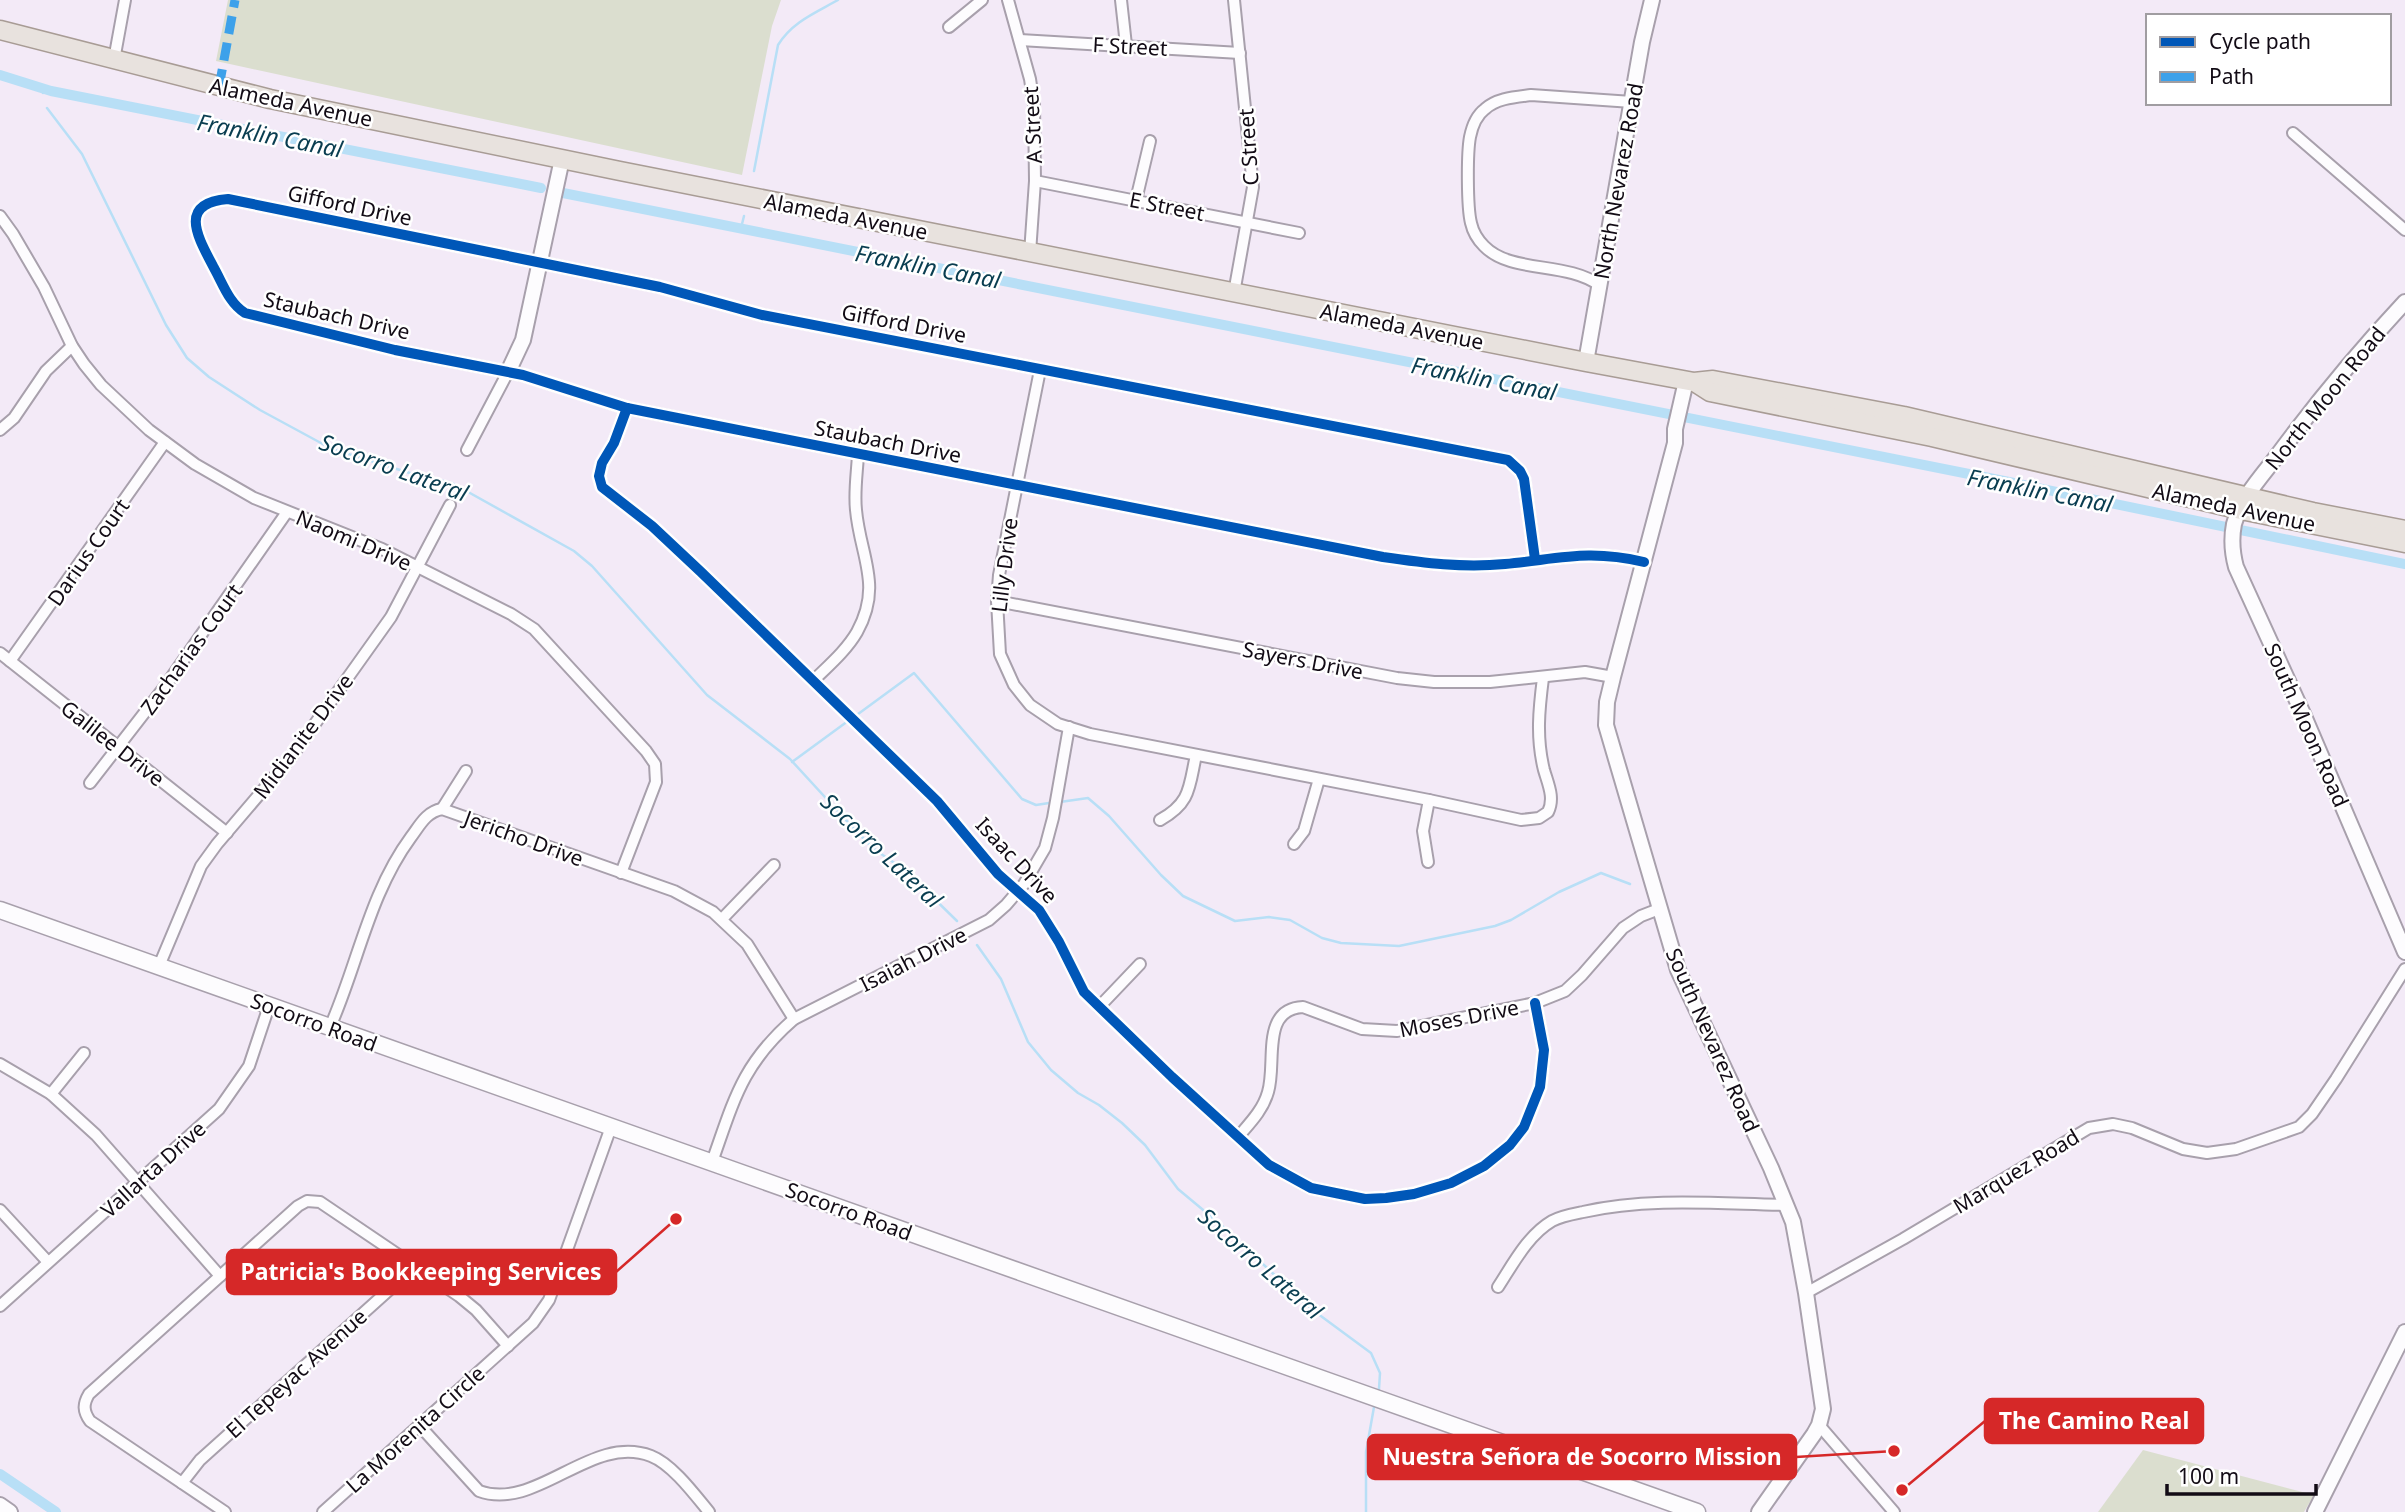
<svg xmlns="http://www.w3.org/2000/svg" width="2405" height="1512" viewBox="0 0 2405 1512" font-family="'Noto Sans',sans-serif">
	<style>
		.green { fill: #dbdecf }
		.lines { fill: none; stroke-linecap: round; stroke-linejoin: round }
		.stream { stroke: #b8dff6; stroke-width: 2.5 }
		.canal { stroke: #b8dff6; stroke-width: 10 }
		.minor-casing { stroke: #a8a0ac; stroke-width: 14 }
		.tertiary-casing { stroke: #a8a0ac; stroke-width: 18 }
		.secondary-casing { stroke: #a8a0ac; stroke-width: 19 }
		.primary-casing { stroke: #a89c95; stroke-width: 21 }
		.minor { stroke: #fdfcfe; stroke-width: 10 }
		.tertiary { stroke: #fdfcfe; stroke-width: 14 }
		.secondary { stroke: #fdfcfe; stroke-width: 16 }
		.primary { stroke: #e8e2de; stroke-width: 18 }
		.quiet { stroke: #3da1ea; stroke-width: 9; stroke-dasharray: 18 9; stroke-linecap: butt }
		.cycleway-casing { stroke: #fff; stroke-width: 15 }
		.cycleway { stroke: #0057b8; stroke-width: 10 }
		.labels { text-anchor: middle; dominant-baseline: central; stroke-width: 5; stroke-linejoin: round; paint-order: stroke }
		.street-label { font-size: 21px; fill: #120b15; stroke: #fff }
		.water-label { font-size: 23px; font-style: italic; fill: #093d50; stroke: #fff }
		.leader { fill: none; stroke: #d62828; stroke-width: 2.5 }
		.callout-dot { fill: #d62828; stroke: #fff; stroke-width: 2.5 }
		.callout { fill: #d62828; stroke: #d62828; stroke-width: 2.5 }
		.callout-label { font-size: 23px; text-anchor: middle; font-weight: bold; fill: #fff }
	</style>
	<rect width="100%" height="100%" fill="#f3eaf7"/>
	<g class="green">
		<polygon points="228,0 781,0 772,26 742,175 216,61"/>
		<polygon points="2143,1450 2314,1495 2304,1512 2098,1512"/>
	</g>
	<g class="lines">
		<g class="stream">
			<polyline points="43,93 43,89"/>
			<polyline points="47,108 82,154 166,325 187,358 209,377 260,410 332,449 413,474 452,483 574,551 592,566 707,695 790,759 857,832 874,849 906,871 957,921"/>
			<path d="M 754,171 L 778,45 C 792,22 815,13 838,0"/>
			<polyline points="741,228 744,216"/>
			<polyline points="854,717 914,673 1022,799 1036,805 1049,803"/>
			<polyline points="792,762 848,721"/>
			<polyline points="1060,802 1088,798 1109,816 1161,875 1183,896 1235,921 1269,917 1290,920 1322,938 1341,943 1399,946 1495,926 1511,920 1559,892 1601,873 1630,884"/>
			<polyline points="977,945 1001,979 1028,1042 1051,1070 1078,1093 1099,1105 1122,1123 1145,1145 1178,1189 1220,1224 1310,1308 1371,1353 1380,1373 1379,1389"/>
			<polyline points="1366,1512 1366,1452 1374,1407"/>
		</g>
		<g class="canal">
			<polyline points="0,75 51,91 541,188"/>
			<polyline points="563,193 2009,482 2405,564"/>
			<polyline points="0,1474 56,1512"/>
		</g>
		<defs>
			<g id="minor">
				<polyline points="1008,0 1030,79 1034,105 1035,181 1030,253"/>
				<polyline points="1121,0 1126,45"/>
				<polyline points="1234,0 1253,187 1234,293"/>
				<polyline points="949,27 982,0"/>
				<polyline points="1020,40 1240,53"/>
				<polyline points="114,60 125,0"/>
				<polyline points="2293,133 2405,230"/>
				<polyline points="1035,181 1299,233"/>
				<polyline points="1136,200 1150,141"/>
				<polyline points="0,216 13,234 44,287 72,346 84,364 101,385 149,430 195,464 254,498 382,549 511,614 534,629 646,751 655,764 656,782 621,873"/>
				<path d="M 1599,285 C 1566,261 1511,274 1484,246 C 1478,240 1473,232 1471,223 C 1467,207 1467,153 1470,137 C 1472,127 1477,115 1485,109 C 1497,98 1516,97 1531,95 L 1632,102"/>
				<path d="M 1040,370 L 999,575 L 997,601 L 1000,654 L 1014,685 L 1030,705 L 1058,724 L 1090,734 L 1429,800 L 1521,820 L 1539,818 L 1548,812 C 1555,798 1548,784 1544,770 C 1536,738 1539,709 1543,678"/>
				<polyline points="627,408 614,443 602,463 599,476 602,487 652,526 701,572 937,801 998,874 1039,910 1059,942 1084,992 1172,1077 1269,1165 1311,1188 1365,1199 1386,1198 1414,1194 1451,1183 1484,1166 1510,1145 1524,1127 1540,1087 1544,1050 1535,1003"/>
				<polyline points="0,430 14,418 46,371 72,346"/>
				<polyline points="467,450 508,372"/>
				<path d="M 1535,559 L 1524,479 L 1520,471 L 1508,460 L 762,315 L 660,287 L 228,199 C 176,203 199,239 214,268 C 223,284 229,303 245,313 L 395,350 L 523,375 L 627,408 L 1383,557 C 1424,563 1463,568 1505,564 C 1559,559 1588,549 1644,562"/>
				<polyline points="997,601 1397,678 1434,682 1490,682 1585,672 1613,677"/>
				<polyline points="0,653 227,833"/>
				<polyline points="10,661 165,442"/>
				<path d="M 813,681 C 828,666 846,651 857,632 C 883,585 860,556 856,510 C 854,492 857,473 858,455"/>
				<polyline points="90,783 166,685 287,512"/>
				<polyline points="442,809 466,771"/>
				<path d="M 1160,820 C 1191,803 1189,787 1196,755"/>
				<polyline points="1294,844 1304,831 1319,779"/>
				<polyline points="1428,862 1423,831 1429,800"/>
				<polyline points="722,919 774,865"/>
				<polyline points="159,966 201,866 217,844 292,756 391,617 450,505"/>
				<polyline points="1099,1007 1140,964"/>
				<path d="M 330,1027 C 358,964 369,894 411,837 C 420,825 426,812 442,809 L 674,891 L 713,912 L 747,944 L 794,1019"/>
				<polyline points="0,1064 51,1094 96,1135 220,1276"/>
				<polyline points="51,1094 84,1053"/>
				<path d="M 1238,1137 C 1250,1123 1263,1110 1268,1092 C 1277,1063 1260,1009 1303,1007 L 1362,1029 L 1397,1031 L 1535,1003 L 1565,991 L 1582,975 L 1623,928 L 1641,916 L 1659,909"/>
				<path d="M 712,1162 C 734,1100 742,1064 794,1019 L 989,920 L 1006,905 L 1024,884 L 1045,848 L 1053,818 L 1069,727"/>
				<polyline points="0,1210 48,1262"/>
				<path d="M 1498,1287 C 1513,1264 1528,1235 1552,1221 C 1561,1216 1573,1214 1583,1212 C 1650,1197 1720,1204 1787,1205"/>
				<polyline points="1806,1293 1903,1239 2089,1128 2113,1124 2132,1128 2183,1149 2207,1153 2236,1149 2299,1127 2312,1114 2336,1079 2405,969"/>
				<polyline points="0,1306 219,1109 249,1066 269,1006"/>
				<path d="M 419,1425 L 479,1491 C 537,1512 591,1433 651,1456 C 672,1464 695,1495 709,1512"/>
				<polyline points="1819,1425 1894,1512"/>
				<polyline points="182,1483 200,1460 389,1290 412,1265"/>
				<path d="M 225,1512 L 90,1421 C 83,1411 83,1404 89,1394 L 298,1206 L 307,1201 L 320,1202 L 459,1296 L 476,1310 L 508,1346"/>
				<polyline points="323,1512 533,1323 549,1300 611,1127"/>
			</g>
			<g id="tertiary">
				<path d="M 2405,302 C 2359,351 2317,402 2277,456 C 2261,477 2241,498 2234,524 C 2231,539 2232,552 2236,567 L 2304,716 L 2405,952"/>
				<polyline points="1586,362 1642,42 1652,0"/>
				<polyline points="508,372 523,340 562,159"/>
				<polyline points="1686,381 1675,429 1675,443 1613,677 1607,702 1606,725 1678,970 1771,1168 1793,1222 1806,1293 1823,1409 1819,1425 1814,1434 1759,1512"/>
				<polyline points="0,1505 10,1512"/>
				<polyline points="2315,1512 2405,1332"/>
			</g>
			<polyline id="secondary" points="0,910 1697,1512"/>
			<g id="primary">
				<polyline points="0,30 270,99 620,171 1586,362 1694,382 1713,380 1904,416 2313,512 2405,530"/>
				<polyline points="1696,383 1710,392 1932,437 2241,510 2405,543"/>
			</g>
		</defs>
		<use href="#minor" class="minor-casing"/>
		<use href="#tertiary" class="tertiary-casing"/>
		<use href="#secondary" class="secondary-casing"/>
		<use href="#primary" class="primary-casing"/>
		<use href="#minor" class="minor"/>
		<use href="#tertiary" class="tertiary"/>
		<use href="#secondary" class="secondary"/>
		<use href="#primary" class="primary"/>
		<polyline class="quiet" points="219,87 235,0"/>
		<defs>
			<g id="cycleway">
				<polyline points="627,408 614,443 602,463 599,476 602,487 652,526 701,572 937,801 998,874 1039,910 1059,942 1084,992 1172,1077 1269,1165 1311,1188 1365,1199 1386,1198 1414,1194 1451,1183 1484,1166 1510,1145 1524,1127 1540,1087 1544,1050 1535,1003"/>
				<path d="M 1535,559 L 1524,479 L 1520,471 L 1508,460 L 762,315 L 660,287 L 228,199 C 176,203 199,239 214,268 C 223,284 229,303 245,313 L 395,350 L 523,375 L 627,408 L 1383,557 C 1424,563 1463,568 1505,564 C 1559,559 1588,549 1644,562"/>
			</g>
		</defs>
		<use href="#cycleway" class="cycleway-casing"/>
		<use href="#cycleway" class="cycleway"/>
	</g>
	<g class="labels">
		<g class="street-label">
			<text transform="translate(1130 46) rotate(3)">F Street</text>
			<text transform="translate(291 102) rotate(12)">Alameda Avenue</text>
			<text transform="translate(1032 125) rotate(-93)">A Street</text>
			<text transform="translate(1248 147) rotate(-94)">C Street</text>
			<text transform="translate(1618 181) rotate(-80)">North Nevarez Road</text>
			<text transform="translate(350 205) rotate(12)">Gifford Drive</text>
			<text transform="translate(1167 206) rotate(11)">E Street</text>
			<text transform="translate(846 216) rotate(11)">Alameda Avenue</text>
			<text transform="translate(337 315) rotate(13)">Staubach Drive</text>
			<text transform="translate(904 323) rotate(11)">Gifford Drive</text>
			<text transform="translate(1402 326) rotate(11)">Alameda Avenue</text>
			<text transform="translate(2325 398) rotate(-51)">North Moon Road</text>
			<text transform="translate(888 441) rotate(11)">Staubach Drive</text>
			<text transform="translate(2234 507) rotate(12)">Alameda Avenue</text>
			<text transform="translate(354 540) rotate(23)">Naomi Drive</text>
			<text transform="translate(88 552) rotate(-55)">Darius Court</text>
			<text transform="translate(1004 565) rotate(-83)">Lilly Drive</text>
			<text transform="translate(191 649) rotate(-54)">Zacharias Court</text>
			<text transform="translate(1303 660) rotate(11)">Sayers Drive</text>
			<text transform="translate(2307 725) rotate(66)">South Moon Road</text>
			<text transform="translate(303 736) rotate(-53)">Midianite Drive</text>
			<text transform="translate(113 743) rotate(38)">Galilee Drive</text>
			<text transform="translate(524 838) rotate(20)">Jericho Drive</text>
			<text transform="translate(1017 860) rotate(47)">Isaac Drive</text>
			<text transform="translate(913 959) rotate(-27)">Isaiah Drive</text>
			<text transform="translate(1459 1018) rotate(-11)">Moses Drive</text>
			<text transform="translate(314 1022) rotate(20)">Socorro Road</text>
			<text transform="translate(1713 1040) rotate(66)">South Nevarez Road</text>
			<text transform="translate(153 1169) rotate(-42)">Vallarta Drive</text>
			<text transform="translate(2016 1171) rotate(-31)">Marquez Road</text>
			<text transform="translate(849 1211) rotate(20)">Socorro Road</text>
			<text transform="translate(296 1373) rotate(-42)">El Tepeyac Avenue</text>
			<text transform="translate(415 1429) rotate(-42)">La Morenita Circle</text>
		</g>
		<g class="water-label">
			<text transform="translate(270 135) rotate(11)">Franklin Canal</text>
			<text transform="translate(928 266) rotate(11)">Franklin Canal</text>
			<text transform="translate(1484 378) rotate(11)">Franklin Canal</text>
			<text transform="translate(394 467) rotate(20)">Socorro Lateral</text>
			<text transform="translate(2040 490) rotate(11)">Franklin Canal</text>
			<text transform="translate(882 850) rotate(43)">Socorro Lateral</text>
			<text transform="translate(1261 1263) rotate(41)">Socorro Lateral</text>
		</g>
	</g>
	<path class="leader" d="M676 1219L616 1272M1902 1490L1985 1421M1894 1451L1796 1457"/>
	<g class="callout-dot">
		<circle cx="676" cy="1219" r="7"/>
		<circle cx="1902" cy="1490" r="7"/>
		<circle cx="1894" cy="1451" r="7"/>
	</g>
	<g class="callout">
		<rect x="227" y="1250" width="389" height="44" rx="7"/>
		<rect x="1985" y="1399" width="218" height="44" rx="7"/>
		<rect x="1368" y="1435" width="428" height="44" rx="7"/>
	</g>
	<g class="callout-label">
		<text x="421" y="1280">Patricia's Bookkeeping Services</text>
		<text x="2094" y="1429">The Camino Real</text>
		<text x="1582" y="1465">Nuestra Señora de Socorro Mission</text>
	</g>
	<rect x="2146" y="14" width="245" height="91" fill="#ffffff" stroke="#a09da1" stroke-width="2"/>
	<rect x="2160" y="37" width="35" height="10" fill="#0057b8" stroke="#a09da1" stroke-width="2"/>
	<text x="2209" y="49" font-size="21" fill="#120b15">Cycle path</text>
	<rect x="2160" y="72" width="35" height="10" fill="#3da1ea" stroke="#a09da1" stroke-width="2"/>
	<text x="2209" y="84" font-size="21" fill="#120b15">Path</text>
	<path d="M2167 1484v10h149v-10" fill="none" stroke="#120b15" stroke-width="3.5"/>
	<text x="2178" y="1484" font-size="21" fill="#120b15" stroke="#ffffff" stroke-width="5" paint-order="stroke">100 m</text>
</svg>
